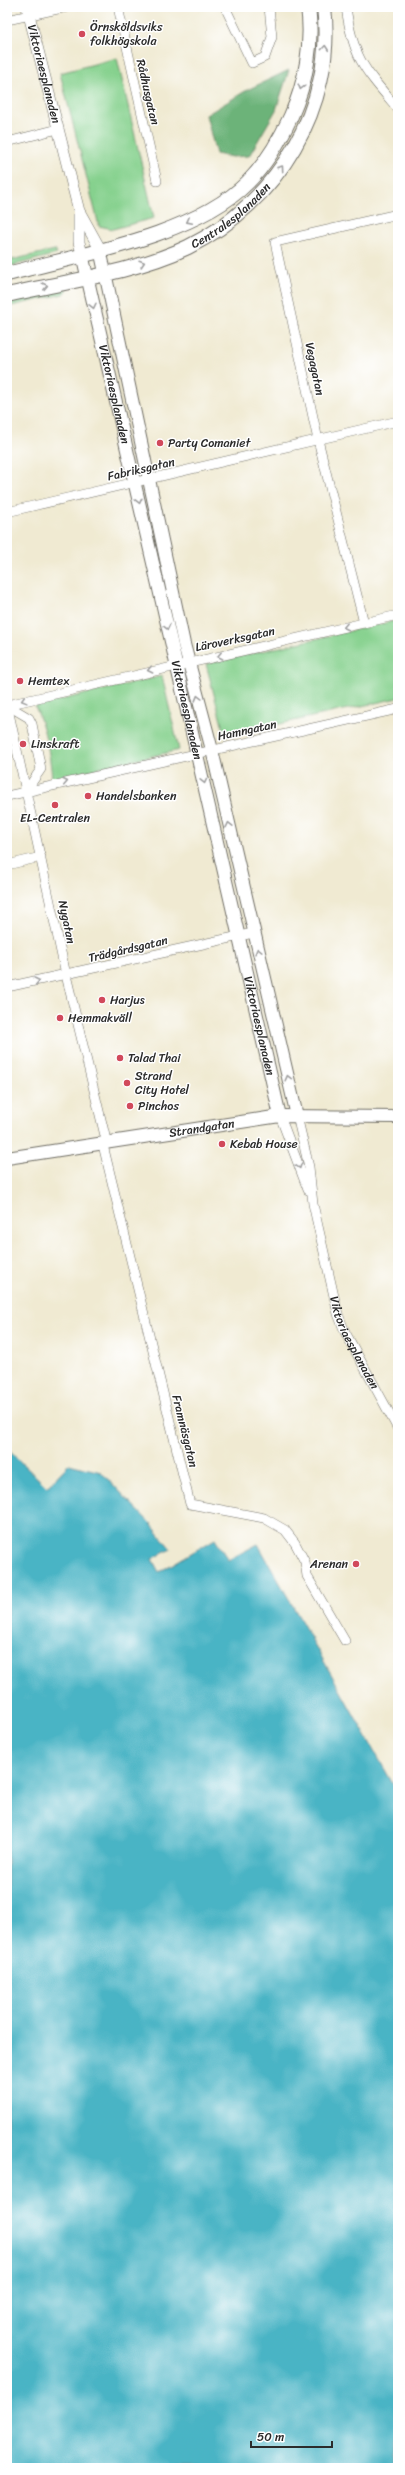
<svg xmlns="http://www.w3.org/2000/svg" width="405" height="2475" viewBox="0 0 405 2475" font-family="Sriracha,sans-serif">
	<style>
		.green { fill: #86d18e; stroke: #587e5c }
		.forest { fill: #6cb379; stroke: #4c6f52 }
		.water { fill: #48b4c5; stroke: #3a7078 }
		.lines { fill: none; stroke-linecap: round; stroke-linejoin: round }
		.minor-casing { stroke: #706e65; stroke-width: 10 }
		.tertiary-casing { stroke: #706e65; stroke-width: 12 }
		.secondary-casing { stroke: #706e65; stroke-width: 14 }
		.trunk-casing { stroke: #706e65; stroke-width: 16 }
		.minor { stroke: #fff; stroke-width: 9 }
		.tertiary { stroke: #fff; stroke-width: 11 }
		.secondary { stroke: #fff; stroke-width: 12 }
		.trunk { stroke: #fff; stroke-width: 14 }
		.oneway { stroke: #a0a0a0 }
		.poi-dot { fill: #d1495b; stroke: #fff; stroke-width: 1.5 }
		.labels { text-anchor: middle; dominant-baseline: central; stroke-width: 3; stroke-linejoin: round; paint-order: stroke }
		.poi-label { font-size: 12px; fill: #2b2b2b; stroke: #fff; text-anchor: start }
		.street-label { font-size: 12px; fill: #2b2b2b; stroke: #fff }
	</style>
	<rect width="100%" height="100%" fill="#fff"/>
	<filter id="ink" filterUnits="userSpaceOnUse"><feTurbulence type="fractalNoise" baseFrequency=".025" numOctaves="2"/><feDisplacementMap in="SourceGraphic" scale="8" xChannelSelector="R" yChannelSelector="G"/><feConvolveMatrix kernelMatrix="1 2 1 2 8 2 1 2 1" color-interpolation-filters="sRGB"/></filter>
	<filter id="wash" filterUnits="userSpaceOnUse"><feTurbulence type="fractalNoise" baseFrequency=".012" numOctaves="4" result="noise"/><feDisplacementMap in="SourceGraphic" scale="16" xChannelSelector="R" yChannelSelector="G"/><feGaussianBlur stdDeviation="0.9" result="paint"/><feColorMatrix in="noise" values="0 0 0 0 0 0 0 0 0 0 0 0 0 0 0 0 0 1.4 0 .05"/><feComposite in="paint" operator="in"/></filter>
	<g filter="url(#wash)">
		<rect width="100%" height="100%" fill="#f0ead2"/>
		<g class="green">
			<polygon points="117,58 154,218 113,229 99,226 60,73"/>
			<polygon points="55,250 57,254 7,267 7,261"/>
			<polygon points="66,288 66,292 63,294 7,307 7,302"/>
			<polygon points="398,620 398,698 225,736 206,664"/>
			<path d="M 162,676 L 179,750 L 52,779 C 50,753 45,729 35,706 Z"/>
		</g>
		<polygon class="forest" points="289,70 276,110 249,156 232,157 216,154 206,115 247,90"/>
		<polygon class="water" points="7,1449 47,1487 69,1464 101,1472 151,1524 171,1549 152,1559 159,1572 215,1539 228,1560 258,1544 398,1793 398,2468 7,2468"/>
	</g>
	<g filter="url(#ink)">
		<g class="lines">
			<defs>
				<g id="minor">
					<polyline points="118,7 157,181"/>
					<polyline points="225,7 252,63 265,57 272,37 269,7"/>
					<path d="M 346,7 C 353,59 365,70 398,109"/>
					<polyline points="7,20 67,7"/>
					<polyline points="7,142 58,129"/>
					<polyline points="7,512 398,421"/>
					<polyline points="364,623 318,440 275,242 398,214"/>
					<polyline points="7,704 66,975 107,1144"/>
					<polyline points="7,705 398,615"/>
					<polyline points="7,705 29,718 32,724 41,769 26,791"/>
					<polyline points="7,796 398,709"/>
					<polyline points="7,865 41,857"/>
					<polyline points="7,987 253,933"/>
					<polyline points="280,1116 308,1190"/>
					<path id="s1" d="M 297,1116 L 309,1167 L 313,1204 L 338,1314 L 345,1332 L 398,1429"/>
					<polyline points="103,1145 190,1504 264,1518 285,1530 295,1543 305,1562 307,1576 345,1641"/>
				</g>
				<g id="tertiary">
					<path id="s2" d="M 27,7 L 79,211 L 100,249"/>
					<polyline points="79,212 79,242 82,254"/>
				</g>
				<g id="secondary">
					<polyline points="100,249 184,644 212,750 297,1116"/>
					<path id="s3" d="M 82,254 L 280,1116"/>
					<path id="s4" d="M 7,1158 L 280,1116 L 398,1117"/>
				</g>
				<g id="trunk">
					<path d="M 7,274 C 79,255 195,236 248,182 C 266,164 280,140 291,116 C 306,83 313,43 308,7"/>
					<path id="s5" d="M 7,295 C 64,282 136,272 188,247 C 277,203 336,107 324,7"/>
				</g>
			</defs>
			<use href="#minor" class="minor-casing"/>
			<use href="#tertiary" class="tertiary-casing"/>
			<use href="#secondary" class="secondary-casing"/>
			<use href="#trunk" class="trunk-casing"/>
			<use href="#minor" class="minor"/>
			<use href="#tertiary" class="tertiary"/>
			<use href="#secondary" class="secondary"/>
			<use href="#trunk" class="trunk"/>
		</g>
		<defs><path id="oneway-chevron" d="M-2-3.5L2.5 0L-2 3.5" fill="none" stroke-width="1.6" stroke-linecap="round" stroke-linejoin="round"/></defs>
		<g class="oneway">
			<use href="#oneway-chevron" transform="translate(325 48) rotate(-85)"/>
			<use href="#oneway-chevron" transform="translate(301 87) rotate(105)"/>
			<use href="#oneway-chevron" transform="translate(281 168) rotate(-55)"/>
			<use href="#oneway-chevron" transform="translate(189 221) rotate(153)"/>
			<use href="#oneway-chevron" transform="translate(142 263) rotate(-17)"/>
			<use href="#oneway-chevron" transform="translate(45 286) rotate(-13)"/>
			<use href="#oneway-chevron" transform="translate(93 306) rotate(77)"/>
			<use href="#oneway-chevron" transform="translate(139 501) rotate(77)"/>
			<use href="#oneway-chevron" transform="translate(167 627) rotate(77)"/>
			<use href="#oneway-chevron" transform="translate(346 627) rotate(167)"/>
			<use href="#oneway-chevron" transform="translate(220 656) rotate(167)"/>
			<use href="#oneway-chevron" transform="translate(150 670) rotate(167)"/>
			<use href="#oneway-chevron" transform="translate(198 698) rotate(-105)"/>
			<use href="#oneway-chevron" transform="translate(24 700) rotate(165)"/>
			<use href="#oneway-chevron" transform="translate(204 781) rotate(77)"/>
			<use href="#oneway-chevron" transform="translate(65 782) rotate(-12)"/>
			<use href="#oneway-chevron" transform="translate(229 825) rotate(-103)"/>
			<use href="#oneway-chevron" transform="translate(258 951) rotate(-104)"/>
			<use href="#oneway-chevron" transform="translate(37 981) rotate(-12)"/>
			<use href="#oneway-chevron" transform="translate(288 1078) rotate(-104)"/>
			<use href="#oneway-chevron" transform="translate(299 1166) rotate(72)"/>
		</g>
	</g>
	<g class="poi-dot">
		<circle cx="82" cy="34" r="4"/>
		<circle cx="160" cy="443" r="4"/>
		<circle cx="20" cy="681" r="4"/>
		<circle cx="23" cy="744" r="4"/>
		<circle cx="88" cy="796" r="4"/>
		<circle cx="55" cy="805" r="4"/>
		<circle cx="102" cy="1000" r="4"/>
		<circle cx="60" cy="1018" r="4"/>
		<circle cx="120" cy="1058" r="4"/>
		<circle cx="127" cy="1083" r="4"/>
		<circle cx="130" cy="1106" r="4"/>
		<circle cx="222" cy="1144" r="4"/>
		<circle cx="356" cy="1564" r="4"/>
	</g>
	<g class="labels">
		<g class="poi-label">
			<text x="90" y="27">Örnsköldsviks<tspan x="90" dy="14">folkhögskola</tspan></text>
			<text x="168" y="443">Party Comaniet</text>
			<text x="28" y="681">Hemtex</text>
			<text x="31" y="744">Linskraft</text>
			<text x="96" y="796">Handelsbanken</text>
			<text x="55" y="818" text-anchor="middle">EL-Centralen</text>
			<text x="110" y="1000">Harjus</text>
			<text x="68" y="1018">Hemmakväll</text>
			<text x="128" y="1058">Talad Thai</text>
			<text x="135" y="1076">Strand<tspan x="135" dy="14">City Hotel</tspan></text>
			<text x="138" y="1106">Pinchos</text>
			<text x="230" y="1144">Kebab House</text>
			<text x="348" y="1564" text-anchor="end">Arenan</text>
		</g>
		<g class="street-label">
			<text stroke="none"><textPath href="#s2" startOffset="69">Viktoriaesplanaden</textPath></text>
			<text transform="translate(148 92) rotate(77)">Rådhusgatan</text>
			<text stroke="none"><textPath href="#s5" startOffset="241">Centralesplanaden</textPath></text>
			<text transform="translate(315 369) rotate(78)">Vegagatan</text>
			<text stroke="none"><textPath href="#s3" startOffset="144">Viktoriaesplanaden</textPath></text>
			<text transform="translate(141 469) rotate(-13)">Fabriksgatan</text>
			<text transform="translate(235 639) rotate(-12)">Läroverksgatan</text>
			<text stroke="none"><textPath href="#s3" startOffset="468">Viktoriaesplanaden</textPath></text>
			<text transform="translate(247 730) rotate(-12)">Hamngatan</text>
			<text transform="translate(67 922) rotate(78)">Nygatan</text>
			<text transform="translate(128 949) rotate(-13)">Trädgårdsgatan</text>
			<text stroke="none"><textPath href="#s3" startOffset="792">Viktoriaesplanaden</textPath></text>
			<text stroke="none"><textPath href="#s4" startOffset="197">Strandgatan</textPath></text>
			<text stroke="none"><textPath href="#s1" startOffset="235">Viktoriaesplanaden</textPath></text>
			<text transform="translate(185 1431) rotate(76)">Framnäsgatan</text>
		</g>
	</g>
	<rect width="405" height="2475" fill="none" stroke="#fff" stroke-width="24"/>
	<path d="M251 2441v6h81v-6" fill="none" stroke="#2b2b2b" stroke-width="2"/>
	<text x="257" y="2441" font-size="12" fill="#2b2b2b" stroke="#ffffff" stroke-width="3" paint-order="stroke">50 m</text>
</svg>
